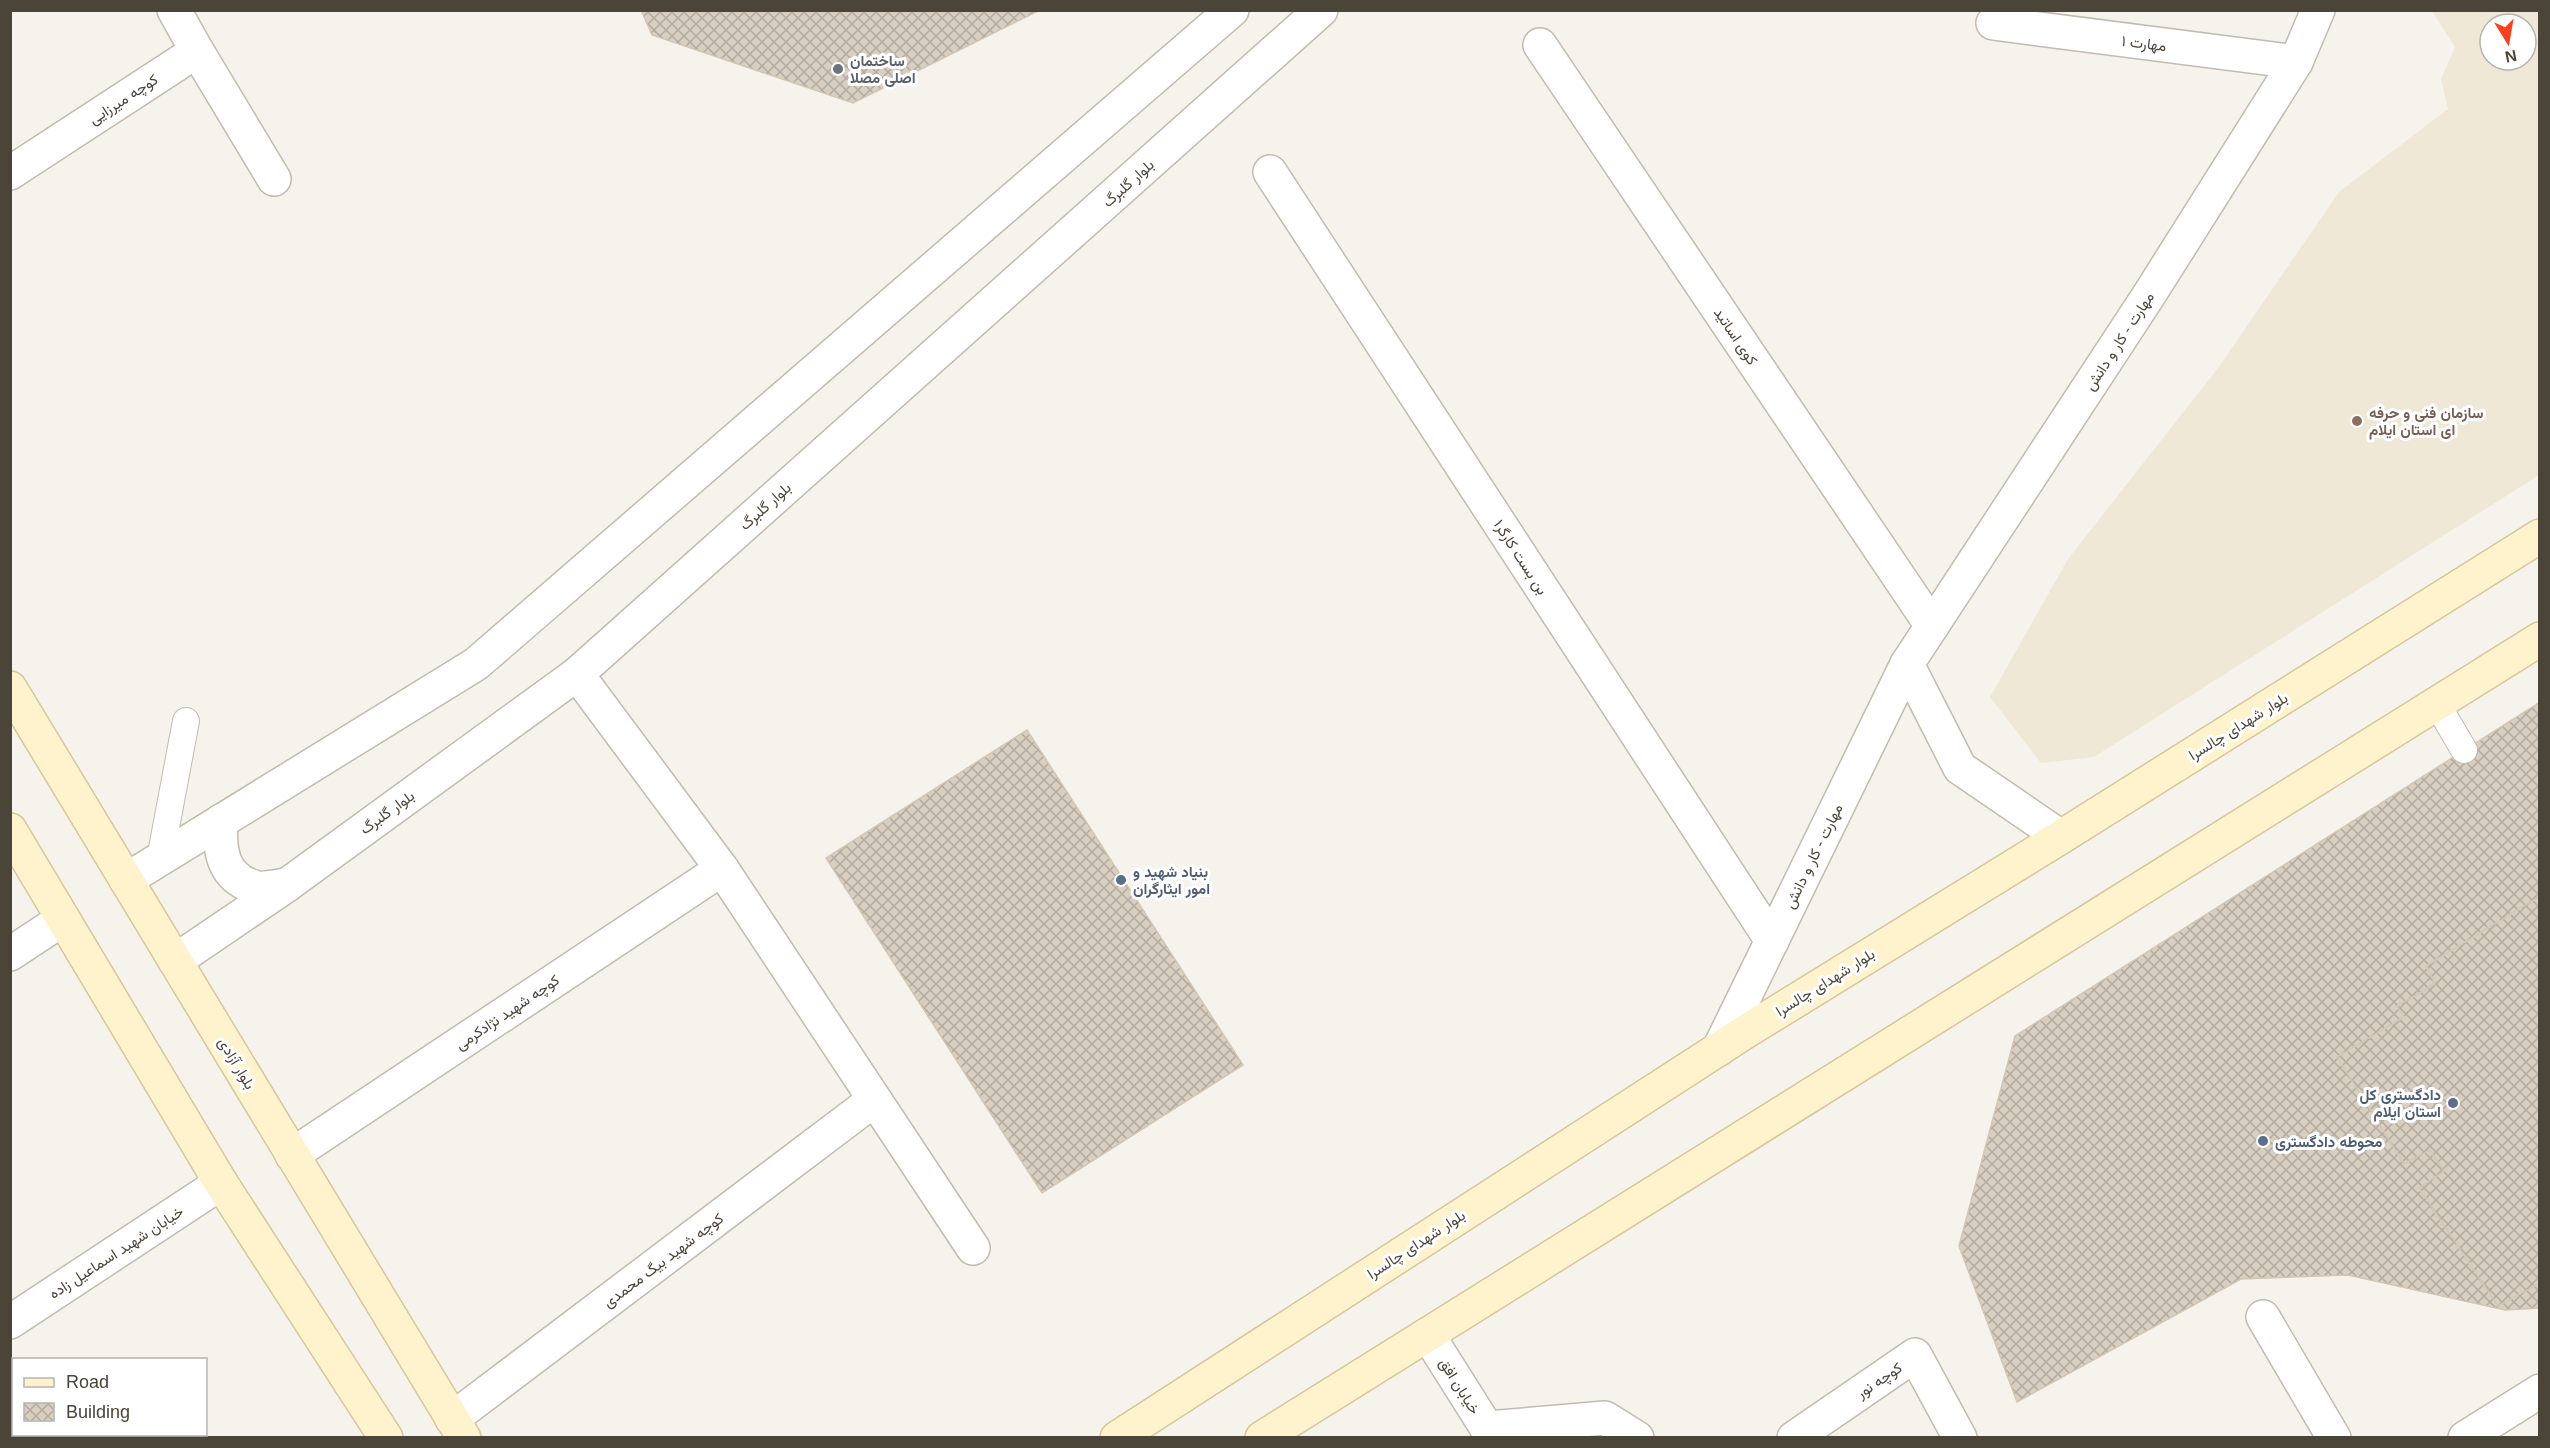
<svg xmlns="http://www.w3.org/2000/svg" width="2550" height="1448" viewBox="0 0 2550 1448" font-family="Helvetica,Vazirmatn,sans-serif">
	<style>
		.education { fill: #efe8d6; fill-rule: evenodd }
		.building { fill: url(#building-cross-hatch); stroke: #d3c7b4; stroke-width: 1.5 }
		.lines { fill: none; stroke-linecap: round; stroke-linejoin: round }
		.service-casing { stroke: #c2bbae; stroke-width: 28 }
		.minor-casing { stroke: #c2bbae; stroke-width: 36 }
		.tertiary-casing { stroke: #c2bbae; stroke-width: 36 }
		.secondary-casing { stroke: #d6c79b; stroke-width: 36 }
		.service { stroke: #fff; stroke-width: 26 }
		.minor { stroke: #fff; stroke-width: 33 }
		.tertiary { stroke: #fff; stroke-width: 33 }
		.secondary { stroke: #fff3cd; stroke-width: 33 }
		.worship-dot { fill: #6b7280; stroke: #fff; stroke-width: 2 }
		.education-dot { fill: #8d6e63; stroke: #fff; stroke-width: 2 }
		.service-dot { fill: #5c6f8a; stroke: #fff; stroke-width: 2 }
		.labels { text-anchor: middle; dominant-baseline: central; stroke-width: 6; stroke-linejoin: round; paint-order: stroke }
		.street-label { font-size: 15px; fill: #4b4439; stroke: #fff }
		.worship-label { font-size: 15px; font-weight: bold; fill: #5b616d; stroke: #fff; text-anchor: start }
		.education-label { font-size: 15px; font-weight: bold; fill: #785e54; stroke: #fff; text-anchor: start }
		.service-label { font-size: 15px; font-weight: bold; fill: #4e5e75; stroke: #fff; text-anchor: start }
	</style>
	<defs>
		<pattern id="building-cross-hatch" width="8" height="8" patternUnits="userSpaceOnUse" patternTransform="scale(1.5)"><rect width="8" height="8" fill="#d8cfc1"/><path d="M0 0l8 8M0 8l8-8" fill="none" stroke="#b1aa9e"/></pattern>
	</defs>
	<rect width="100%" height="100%" fill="#f6f3ec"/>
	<path class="education" d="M 2432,11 L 2539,11 L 2539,475 L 2094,757 L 2041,763 L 1990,697 L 2068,559 L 2218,368 L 2339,192 L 2448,109 L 2441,79 L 2455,47 ZM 2490,24 L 2526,24 L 2526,60 L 2490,60 Z"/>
	<g class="building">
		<polygon points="641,10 1040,10 853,103 652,35"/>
		<polygon points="2540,702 2540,1308 2505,1310 2348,1275 2241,1279 2017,1402 1959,1246 2015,1036"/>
		<polygon points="1027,730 1243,1065 1042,1193 826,858"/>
		<polygon points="2540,896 2540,1283 2498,1306 2419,1188 2444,1171 2430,1150 2404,1164 2337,1057 2404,1017 2397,1006 2435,984 2426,966"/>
	</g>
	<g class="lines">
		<defs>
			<g id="service">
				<polyline points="2437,704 2464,750"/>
				<polyline points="160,859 186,721"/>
			</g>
			<g id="minor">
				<polyline points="1993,23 2296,62"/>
				<polyline points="1540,45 1932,626"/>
				<polyline points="197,51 274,179"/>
				<polyline points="1270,172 1772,941"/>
				<polyline points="10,173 197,51 174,10"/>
				<polyline points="577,674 722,869 973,1248"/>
				<path d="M 221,821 C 219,850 222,877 254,887 C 262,890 277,886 287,885"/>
				<polyline points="126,880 476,664 1232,10"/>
				<polyline points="175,961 287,885 577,674 1321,10"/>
				<polyline points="292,1155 722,869"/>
				<polyline points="2263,1317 2334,1438"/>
				<polyline points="10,1322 221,1183"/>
				<polyline points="1428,1335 1493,1438"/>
				<polyline points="452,1419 874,1100"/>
				<polyline points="1487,1428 1605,1418 1637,1438"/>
				<polyline points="1794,1438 1915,1355 1960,1438"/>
				<polyline points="2465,1438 2540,1391"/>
			</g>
			<g id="tertiary">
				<polyline points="1907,664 1960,768 2061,837"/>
				<polyline points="10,954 63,919"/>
				<polyline points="1719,1049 1907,664 2149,295 2296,62 2318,10"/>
			</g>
			<g id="secondary">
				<polyline points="10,688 464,1438"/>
				<polyline points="10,830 221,1183 386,1438"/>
				<polyline points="1117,1438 1745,1032 2061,837 2540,536"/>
				<polyline points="1262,1438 2540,639"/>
			</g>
		</defs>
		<use href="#service" class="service-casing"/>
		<use href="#minor" class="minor-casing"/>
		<use href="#tertiary" class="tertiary-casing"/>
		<use href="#secondary" class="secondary-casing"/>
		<use href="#service" class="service"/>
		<use href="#minor" class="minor"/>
		<use href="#tertiary" class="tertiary"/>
		<use href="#secondary" class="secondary"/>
	</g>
	<circle class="worship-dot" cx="838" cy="69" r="6"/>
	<circle class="education-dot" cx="2357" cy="421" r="6"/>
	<g class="service-dot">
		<circle cx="1121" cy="880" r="6"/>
		<circle cx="2453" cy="1103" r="6"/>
		<circle cx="2263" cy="1141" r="6"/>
	</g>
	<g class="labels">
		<g class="street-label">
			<text transform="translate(2144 43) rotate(7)">مهارت ۱</text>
			<text transform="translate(123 99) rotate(-33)">کوچه میرزایی</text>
			<text transform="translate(1128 183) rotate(-42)">بلوار گلبرگ</text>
			<text transform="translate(1736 336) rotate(56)">کوی اساتید</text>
			<text transform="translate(2119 341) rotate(-57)">مهارت - کار و دانش</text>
			<text transform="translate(765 506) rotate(-42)">بلوار گلبرگ</text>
			<text transform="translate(1521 557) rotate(57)">بن بست کارگر۱</text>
			<text transform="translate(2238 726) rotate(-32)">بلوار شهدای چالسرا</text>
			<text transform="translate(387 812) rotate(-36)">بلوار گلبرگ</text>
			<text transform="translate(1813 856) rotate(-64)">مهارت - کار و دانش</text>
			<text transform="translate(1825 982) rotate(-32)">بلوار شهدای چالسرا</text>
			<text transform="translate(507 1012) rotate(-34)">کوچه شهید نژادکرمی</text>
			<text transform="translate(237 1063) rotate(59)">بلوار آزادی</text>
			<text transform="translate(1416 1244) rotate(-33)">بلوار شهدای چالسرا</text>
			<text transform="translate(116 1252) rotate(-33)">خیابان شهید اسماعیل زاده</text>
			<text transform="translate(663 1260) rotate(-37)">کوچه شهید بیگ محمدی</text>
			<text transform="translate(1879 1380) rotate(-34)">کوچه نور</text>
			<text transform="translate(1460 1386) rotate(58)">خیابان افق</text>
		</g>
		<g class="worship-label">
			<text x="850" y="60">ساختمان<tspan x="850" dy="17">اصلی مصلا</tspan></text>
		</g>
		<g class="education-label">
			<text x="2369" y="412">سازمان فنی و حرفه<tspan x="2369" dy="17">ای استان ایلام</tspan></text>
		</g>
		<g class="service-label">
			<text x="1133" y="871">بنیاد شهید و<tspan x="1133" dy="17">امور ایثارگران</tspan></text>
			<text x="2441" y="1094" text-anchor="end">دادگستری کل<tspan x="2441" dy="17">استان ایلام</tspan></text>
			<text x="2275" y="1141">محوطه دادگستری</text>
		</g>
	</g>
	<rect width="2550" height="1448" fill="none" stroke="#4b4439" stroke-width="24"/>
	<rect x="12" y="1358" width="195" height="78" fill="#ffffff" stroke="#b7b4b0" stroke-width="1.5"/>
	<rect x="24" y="1378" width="30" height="9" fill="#fff3cd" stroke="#b7b4b0" stroke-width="1.5"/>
	<text x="66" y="1388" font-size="18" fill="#4b4439">Road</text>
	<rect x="24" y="1403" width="30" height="18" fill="url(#building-cross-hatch)" stroke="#b7b4b0" stroke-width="1.5"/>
	<text x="66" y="1418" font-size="18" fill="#4b4439">Building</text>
	<g transform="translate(2508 42) rotate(169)"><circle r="28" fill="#ffffff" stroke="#b7b4b0" stroke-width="1.5"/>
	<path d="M0-4.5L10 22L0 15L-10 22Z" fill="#fc3f1d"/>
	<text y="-9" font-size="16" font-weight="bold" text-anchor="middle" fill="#4b4439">N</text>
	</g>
</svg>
